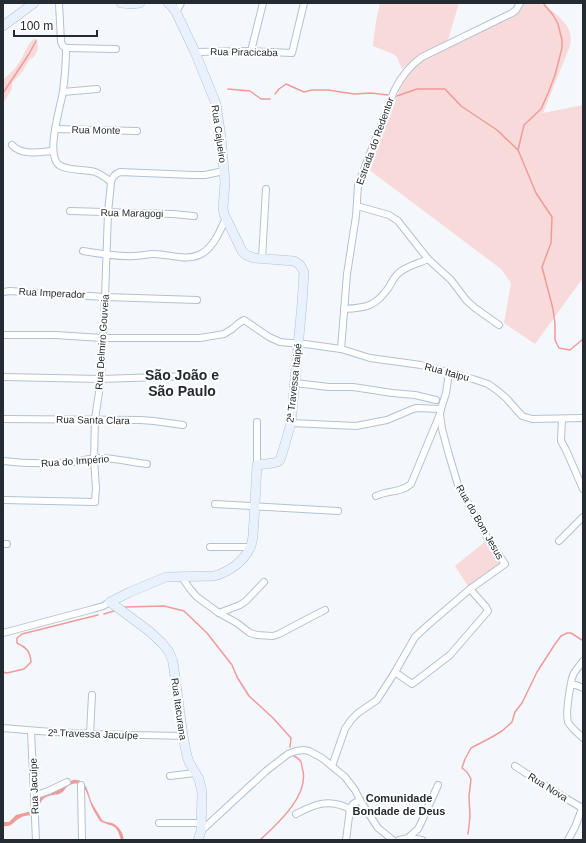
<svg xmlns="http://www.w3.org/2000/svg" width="586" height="843" viewBox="0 0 586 843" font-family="Arial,sans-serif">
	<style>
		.green { fill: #f7dad9 }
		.water { fill: #f09b9a }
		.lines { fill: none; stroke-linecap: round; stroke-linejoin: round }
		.stream { stroke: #f09b9a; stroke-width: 1.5 }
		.street-casing { stroke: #b1c2d4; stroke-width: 8 }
		.secondary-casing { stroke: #b1c2d4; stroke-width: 10 }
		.street { stroke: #fff; stroke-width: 6 }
		.secondary { stroke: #e9f2fc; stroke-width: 9 }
		.labels { text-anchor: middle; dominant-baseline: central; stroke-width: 4; stroke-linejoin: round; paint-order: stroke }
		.street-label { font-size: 10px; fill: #242b32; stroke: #fff }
		.neighbourhood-label { font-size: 11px; font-weight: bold; fill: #242b32; stroke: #fff }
		.district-label { font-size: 14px; font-weight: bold; fill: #242b32; stroke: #fff }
	</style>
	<rect width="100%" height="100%" fill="#f4f8fc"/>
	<g class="green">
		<polygon points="380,3 459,3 448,40 415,58 402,69 397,57 393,54 373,46 376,21"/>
		<path d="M 525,3 C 529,3 534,2 538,3 C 547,5 566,21 569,30 C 571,36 571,40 570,46 L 543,113 L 583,105 L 583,278 L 535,344 L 504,323 L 511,283 L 501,269 L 368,169 L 403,81 L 410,70 L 421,61 L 440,51 L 514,16 L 521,9 Z"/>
		<path d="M 34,39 L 37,39 L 38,49 L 34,57 L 29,60 L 23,71 L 12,83 L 12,89 L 3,103 L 3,80 C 9,74 16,69 20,61 C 25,53 27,44 34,39 Z"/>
		<polygon points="487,540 503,564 468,586 455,566"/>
	</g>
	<path class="water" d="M 73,780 C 87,778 88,794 92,803 C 95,809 99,814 102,820 C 105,822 108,822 112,823 C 119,826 123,833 124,840 L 121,840 C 116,822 113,828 100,821 C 96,815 92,808 90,802 C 87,792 83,779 70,785 C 64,788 66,790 61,793 C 59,795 56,794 53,795 C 38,798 41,805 36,815 C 31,815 25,815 20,818 C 14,821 11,828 3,826 L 3,822 L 9,822 L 16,815 L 32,811 L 36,807 L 38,799 L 40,796 Z"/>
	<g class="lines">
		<g class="stream">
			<polyline points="228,89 250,91 261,99 270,99"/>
			<polyline points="3,93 29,54 36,41"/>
			<polyline points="275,94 279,89 286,84 304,92 312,90 328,90 354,94 371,93 388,95"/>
			<polyline points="397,96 417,89 445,89 461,106 497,130 518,150 536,193 552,217 551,243 542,267 553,309 555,324 555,340 559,348 570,350 583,339"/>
			<polyline points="518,150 524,125 541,109 549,91 555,75 562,48 562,40 558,24 553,15 543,3"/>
			<polyline points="125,607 164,606 184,611 207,633 232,665 237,677 249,696 273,718 291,738 290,747"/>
			<polyline points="104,614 114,611"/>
			<path d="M 3,672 L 7,673 L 24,669 L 31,662 C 30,651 27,648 17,643 L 17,638 L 22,634 L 98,615"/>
			<polyline points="468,834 470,817 469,796 471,779 467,772 462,768 465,759 471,748 492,737 502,731 512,722 515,712 522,703 537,672 555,644 561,636 567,633 571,633 582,640 583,639"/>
			<path d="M 260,840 C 277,824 308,797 303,771 C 302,769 302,764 301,762 C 300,760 296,757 294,756"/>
		</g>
		<defs>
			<g id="street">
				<path d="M 59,3 L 61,42 L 63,46 L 66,48 C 66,62 65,76 63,91 C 61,106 45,154 59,165 C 67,171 86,169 95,172 C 101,174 106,178 111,182"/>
				<polyline points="176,12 181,3"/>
				<polyline points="66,48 116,49"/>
				<polyline points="251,51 263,3"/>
				<polyline points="195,52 251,51 270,52 292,53 304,3"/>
				<polyline points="63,92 97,89"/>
				<polyline points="55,129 137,131"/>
				<path d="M 12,145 C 22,156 40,152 53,151"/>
				<polyline points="357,206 389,215 398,221 428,259 451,280 467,301 475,308 499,325"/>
				<polyline points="70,211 173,214 194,216"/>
				<path d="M 83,251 C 100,254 118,257 135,256 C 141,256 147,254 154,254 C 168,254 185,261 199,255 C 213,249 220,231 226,218"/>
				<polyline points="262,259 266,189"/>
				<polyline points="3,292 10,291 105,297 197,300"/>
				<path d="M 344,309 C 367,308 376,306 389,287 C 392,282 395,275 400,272 C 407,266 420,263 428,259"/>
				<polyline points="3,335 55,335 102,338 200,338 224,334 232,329 239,323 244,320 269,337 280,342 290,343 298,343 341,349 370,358 421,365 473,379 488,384 498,391 507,399 522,416 532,419 583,418"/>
				<path d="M 341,349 L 347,274 L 356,216 L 358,185 L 394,91 C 401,77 409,66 422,57 L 512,13 L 516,10 L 520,3"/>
				<polyline points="3,377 101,379 188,376"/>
				<polyline points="295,383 329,387 353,387 373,390 392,393 415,395 436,400"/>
				<polyline points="3,419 140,420 154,421 183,425"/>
				<polyline points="562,419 561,441 566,450 583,489"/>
				<polyline points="257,422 257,465"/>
				<polyline points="291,423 356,426 387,420 413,409 417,408 441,409 446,393 449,373"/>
				<path d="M 3,461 C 27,464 49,464 74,462 C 81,461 88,459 95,458 C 112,457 129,462 147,464"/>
				<path d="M 376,496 C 388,490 401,493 411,484 L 440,414"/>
				<path d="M 3,500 L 95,502 L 96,488 L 94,458 L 95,419 L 101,379 L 105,297 L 108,213 L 111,182 C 112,177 115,174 120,172 L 193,175 L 205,175 L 224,171"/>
				<polyline points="215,504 338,511"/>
				<polyline points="559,541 583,517"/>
				<polyline points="3,544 7,544"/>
				<polyline points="210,547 251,547"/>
				<polyline points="181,576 190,589 197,597 219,613 237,623 246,630 250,633 257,635 273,636 279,634 311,617 325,610"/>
				<polyline points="219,613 240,605 246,601 264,582"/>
				<polyline points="3,633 93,609 103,606 110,602"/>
				<path d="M 583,661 L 574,673 L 572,678 C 570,688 565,712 568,722 C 571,728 578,733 583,738"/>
				<polyline points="395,672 412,684 424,675 450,655 488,611 486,607 470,589"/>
				<polyline points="571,685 576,685 583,688"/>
				<path d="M 3,728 C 63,734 123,735 183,736"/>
				<polyline points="31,731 36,840"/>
				<polyline points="90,734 92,695"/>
				<polyline points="332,766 345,729 351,720 358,713 377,700 395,672 415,637 428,625 470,589 505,564 487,537 458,485 449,455 442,429 440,414 441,409"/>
				<polyline points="515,766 544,785 582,808"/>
				<polyline points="170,776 195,773"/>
				<polyline points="81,785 82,840"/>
				<polyline points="34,796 48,791 67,782"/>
				<path d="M 296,814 C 315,804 329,798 350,809"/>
				<polyline points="159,823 201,823"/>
				<polyline points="201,831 266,771 288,754 296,751 304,750 309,751 322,758 345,777 355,790 360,800 378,828 393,840"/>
				<polyline points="408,838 418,829 421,823 438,785"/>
				<polyline points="346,840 350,809 353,804 360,800"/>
				<polyline points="399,840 408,838 422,840"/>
				<polyline points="568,840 575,827 583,806"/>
			</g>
			<g id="secondary">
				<polyline points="121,3 131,4 140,3"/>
				<path d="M 168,3 L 170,4 L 176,12 L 195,52 L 216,104 L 221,137 L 224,171 L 225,182 L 223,208 L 224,214 L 242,251 L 246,255 L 254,258 L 294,261 L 300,265 L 304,272 L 302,304 L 291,423 L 283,451 L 280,460 L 277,462 L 273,463 L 257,465 C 256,484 255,502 254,521 C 253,529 254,541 250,548 C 243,562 229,572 214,576 L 166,577 L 130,592 L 110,602 L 149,631 L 162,643 L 169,652 L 173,662 L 183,736 L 187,756 L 189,762 L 199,779 L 202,792 L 201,831 L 198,840"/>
				<polyline points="3,26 34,3"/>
			</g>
		</defs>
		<use href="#street" class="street-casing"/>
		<use href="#secondary" class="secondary-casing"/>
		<use href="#street" class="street"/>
		<use href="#secondary" class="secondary"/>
	</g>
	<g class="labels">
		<g class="street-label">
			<text transform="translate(244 52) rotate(1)">Rua Piracicaba</text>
			<text transform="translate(96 130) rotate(1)">Rua Monte</text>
			<text transform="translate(219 134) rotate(82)">Rua Cajueiro</text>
			<text transform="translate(375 141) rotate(-70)">Estrada do Redentor</text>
			<text transform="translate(132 213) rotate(1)">Rua Maragogi</text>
			<text transform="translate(52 293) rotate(3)">Rua Imperador</text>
			<text transform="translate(102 342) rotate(-86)">Rua Delmiro Gouveia</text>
			<text transform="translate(447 372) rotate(15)">Rua Itaipu</text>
			<text transform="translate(294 383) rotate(-84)">2ª Travessa Itaipé</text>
			<text transform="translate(93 420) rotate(1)">Rua Santa Clara</text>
			<text transform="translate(75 461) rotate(-4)">Rua do Império</text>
			<text transform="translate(480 522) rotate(60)">Rua do Bom Jesus</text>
			<text transform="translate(179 709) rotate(82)">Rua Itacurana</text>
			<text transform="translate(93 734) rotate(2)">2ª Travessa Jacuípe</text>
			<text transform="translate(34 786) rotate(-92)">Rua Jacuípe</text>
			<text transform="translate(548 787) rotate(32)">Rua Nova</text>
		</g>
		<g class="neighbourhood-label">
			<text x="399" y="798">Comunidade<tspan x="399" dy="13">Bondade de Deus</tspan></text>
		</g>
		<g class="district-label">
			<text x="182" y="375">São João e<tspan x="182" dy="16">São Paulo</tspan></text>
		</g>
	</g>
	<rect width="586" height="843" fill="none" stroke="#242b32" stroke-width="8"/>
	<path d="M14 30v6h83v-6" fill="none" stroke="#242b32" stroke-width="2"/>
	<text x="20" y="30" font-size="12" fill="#242b32" stroke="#ffffff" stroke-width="3" paint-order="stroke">100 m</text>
</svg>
